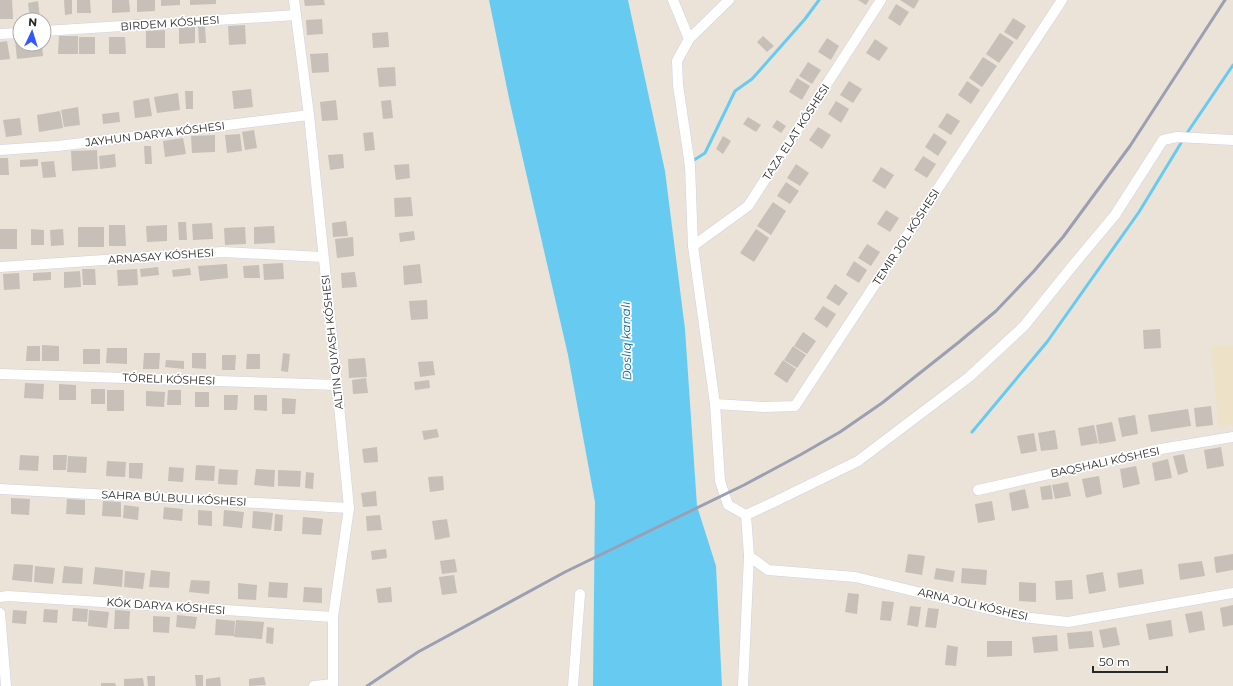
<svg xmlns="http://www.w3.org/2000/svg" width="1233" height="686" viewBox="0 0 1233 686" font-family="Montserrat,sans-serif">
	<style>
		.education { fill: #ede1c7 }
		.water { fill: #67cbf1 }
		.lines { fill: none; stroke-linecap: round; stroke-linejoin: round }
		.stream { stroke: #67cbf1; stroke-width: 3 }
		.building { fill: #c6c0b8 }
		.minor-casing { stroke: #ced1e1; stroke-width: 11 }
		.minor { stroke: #fff; stroke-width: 10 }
		.rail { stroke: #9b9fb3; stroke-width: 3 }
		.labels { text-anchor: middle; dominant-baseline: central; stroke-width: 3.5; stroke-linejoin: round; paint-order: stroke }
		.street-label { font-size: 11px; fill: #282828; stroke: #fff }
		.water-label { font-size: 12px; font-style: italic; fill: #0a6699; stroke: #fff }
	</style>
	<rect width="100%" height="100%" fill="#ebe3d8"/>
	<polygon class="education" points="1233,345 1233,425 1219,427 1211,346"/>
	<polygon class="water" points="489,0 628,0 665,171 685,329 697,506 716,566 722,686 593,686 595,502 568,355 510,103"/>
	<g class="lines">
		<g class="stream">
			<polyline points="1187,133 1233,65"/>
			<polyline points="691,162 705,153 735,91 752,79 805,19 819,0"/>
			<polyline points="972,432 1047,342 1139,212 1181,143"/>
		</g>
	</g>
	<g class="building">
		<polygon points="0,0 12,0 13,19 0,19"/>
		<polygon points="64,0 72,0 72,14 65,15"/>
		<polygon points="77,0 90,0 91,13 77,13"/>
		<polygon points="112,0 129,0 130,12 112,13"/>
		<polygon points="137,0 155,0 155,11 137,12"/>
		<polygon points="161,0 180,0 180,5 161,6"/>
		<polygon points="190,0 216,0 216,4 190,5"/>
		<polygon points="304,0 324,0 325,5 305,6"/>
		<polygon points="858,0 869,0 866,5"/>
		<polygon points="900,0 919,0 914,9"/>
		<polygon points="38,1 40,18 30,19 28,3"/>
		<polygon points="896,4 909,12 900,26 888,18"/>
		<polygon points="1013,18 1026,26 1017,40 1004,32"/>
		<polygon points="322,19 323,34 307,35 306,20"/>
		<polygon points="198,25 205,25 206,43 199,43"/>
		<polygon points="245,25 246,44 229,45 228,26"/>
		<polygon points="179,26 195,26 195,43 179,44"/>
		<polygon points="165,30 165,48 146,48 146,31"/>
		<polygon points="388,32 389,47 373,48 372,33"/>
		<polygon points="1000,33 1014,42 999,63 986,54"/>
		<polygon points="59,36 78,36 78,54 58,54"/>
		<polygon points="763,36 774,46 767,52 757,42"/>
		<rect x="79" y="37" width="16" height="17"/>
		<polygon points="109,37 125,37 126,54 109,54"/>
		<polygon points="827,38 839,46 831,60 818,52"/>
		<polygon points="20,39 20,44 42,44 43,56 17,59 15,40"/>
		<polygon points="875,39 888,48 879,61 866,53"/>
		<polygon points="7,41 10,59 0,60 0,42"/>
		<polygon points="328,53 329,72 312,73 310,54"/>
		<polygon points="983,57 997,66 982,87 969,78"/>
		<polygon points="808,62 821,70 812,84 799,76"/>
		<polygon points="395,67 396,86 379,87 377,68"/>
		<polygon points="797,78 810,86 802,100 789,92"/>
		<polygon points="849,81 862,89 853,103 840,95"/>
		<polygon points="967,81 980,90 971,104 958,95"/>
		<polygon points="251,89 253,107 234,109 232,91"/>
		<polygon points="185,91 193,91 193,109 186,109"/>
		<polygon points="178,93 180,110 157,113 154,97"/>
		<polygon points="149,98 152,116 135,118 133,101"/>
		<polygon points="336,100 338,120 322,121 320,102"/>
		<polygon points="391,100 393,118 383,119 381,101"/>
		<polygon points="836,101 849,109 841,123 828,114"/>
		<polygon points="78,107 80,125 64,127 61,110"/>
		<polygon points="60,111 63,128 39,132 37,115"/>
		<polygon points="119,112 120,122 103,124 102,114"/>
		<polygon points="947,113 960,121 951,135 938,127"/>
		<polygon points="748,117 761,125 756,132 743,124"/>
		<polygon points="20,118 22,135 6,137 3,120"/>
		<polygon points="777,120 786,126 781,133 772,127"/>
		<polygon points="818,127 831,135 822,149 809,140"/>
		<polygon points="254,130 257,148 245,150 242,132"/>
		<polygon points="373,132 375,150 365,151 363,133"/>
		<polygon points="934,133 947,142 938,156 925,147"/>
		<polygon points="240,134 242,151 227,153 225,135"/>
		<polygon points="215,135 215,152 192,153 191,136"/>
		<polygon points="723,136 731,141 723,154 716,149"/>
		<polygon points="183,138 186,154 165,157 163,141"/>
		<polygon points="144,146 151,146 152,164 145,164"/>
		<polygon points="97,150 98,169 72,171 71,151"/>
		<polygon points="115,154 116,167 100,169 99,156"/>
		<polygon points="343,154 344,168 330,170 328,155"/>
		<polygon points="923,156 936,164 927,178 914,170"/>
		<polygon points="0,158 8,158 9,175 0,175"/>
		<polygon points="38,159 38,166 20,167 20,160"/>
		<polygon points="54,161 56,177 43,178 41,162"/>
		<polygon points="409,164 410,178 396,180 394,165"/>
		<polygon points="796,164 809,173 800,186 787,178"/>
		<polygon points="881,167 894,175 885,189 872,181"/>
		<polygon points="786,182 799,191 790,204 777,196"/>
		<polygon points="411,197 413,216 395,217 394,198"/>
		<polygon points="773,202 786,211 771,235 757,226"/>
		<polygon points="886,210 899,218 890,232 877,224"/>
		<polygon points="346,221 348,236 333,237 332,223"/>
		<polygon points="178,222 186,222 187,240 179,240"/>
		<polygon points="212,223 213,239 193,240 192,224"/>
		<polygon points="109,225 125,225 126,246 109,246"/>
		<polygon points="167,225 167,241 147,242 146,226"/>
		<polygon points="274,226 275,243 254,244 254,227"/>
		<rect x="78" y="227" width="26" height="20"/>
		<polygon points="245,227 246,244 225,245 224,228"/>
		<rect x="0" y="229" width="17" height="20"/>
		<polygon points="31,229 44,230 44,245 31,245"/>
		<polygon points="63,229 64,245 51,246 50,230"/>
		<polygon points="756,229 769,238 754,262 740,253"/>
		<polygon points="414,231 415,240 400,242 399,233"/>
		<polygon points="353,237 354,256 337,258 335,239"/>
		<polygon points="867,244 880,252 871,266 858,258"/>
		<polygon points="854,261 867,270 859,283 846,275"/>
		<polygon points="283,263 284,279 264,280 263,264"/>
		<polygon points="227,264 228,278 200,281 198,266"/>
		<polygon points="420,264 422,283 404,285 403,266"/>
		<polygon points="259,265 260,278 244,278 243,266"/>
		<polygon points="158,267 159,275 141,277 140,269"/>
		<polygon points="190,268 191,275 173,277 172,270"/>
		<polygon points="82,269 95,269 96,285 83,285"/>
		<polygon points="137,269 138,285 118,286 117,270"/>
		<polygon points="80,271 81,287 64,288 64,272"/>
		<polygon points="51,272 51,280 33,281 33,273"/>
		<polygon points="355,272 357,287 342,288 341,273"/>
		<polygon points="19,273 20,289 4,290 3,274"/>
		<polygon points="835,284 848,293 839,306 826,298"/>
		<polygon points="427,300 428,319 411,320 409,301"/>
		<polygon points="823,306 836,314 827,328 814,319"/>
		<polygon points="1160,329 1161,348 1144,349 1143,330"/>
		<polygon points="803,332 816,341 807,354 794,346"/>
		<polygon points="42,345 59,346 59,361 42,361"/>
		<polygon points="27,346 40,346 40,361 26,361"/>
		<polygon points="793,346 806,355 797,368 784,360"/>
		<polygon points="107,348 127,348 127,364 106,363"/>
		<rect x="83" y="349" width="17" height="15"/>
		<polygon points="144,353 160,353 159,369 143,369"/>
		<polygon points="192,353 206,353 206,369 192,368"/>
		<polygon points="283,353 290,354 288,372 281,371"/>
		<polygon points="247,354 260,354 260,369 246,369"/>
		<polygon points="222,355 236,355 235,370 222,370"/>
		<polygon points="365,358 367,377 349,378 348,359"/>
		<polygon points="166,360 184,361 184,369 165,367"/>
		<polygon points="783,360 796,369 787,383 774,374"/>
		<polygon points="433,361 435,375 420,377 418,362"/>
		<polygon points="366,378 368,393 353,394 352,380"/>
		<polygon points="429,380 430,388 415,390 414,382"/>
		<polygon points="25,383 44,384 43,399 24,398"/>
		<polygon points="59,384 76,385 76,400 59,400"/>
		<rect x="91" y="389" width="14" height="15"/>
		<rect x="107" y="390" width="17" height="21"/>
		<polygon points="168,390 181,390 181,405 167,405"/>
		<polygon points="146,391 165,392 164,407 146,406"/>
		<rect x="195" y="392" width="14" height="15"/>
		<polygon points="224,395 238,395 237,410 224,410"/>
		<polygon points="254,395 267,395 267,411 254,410"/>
		<polygon points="282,398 296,399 295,414 282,414"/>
		<polygon points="1211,406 1213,425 1196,427 1194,408"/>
		<polygon points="1188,409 1191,426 1151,432 1148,415"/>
		<polygon points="1135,415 1138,434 1122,437 1118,418"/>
		<polygon points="1112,422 1116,441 1099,444 1096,425"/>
		<polygon points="1094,425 1098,443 1081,446 1078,428"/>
		<polygon points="437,429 439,437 424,440 422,431"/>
		<polygon points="1055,430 1058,449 1041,451 1038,433"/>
		<polygon points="1034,433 1037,451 1021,454 1017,436"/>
		<polygon points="377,447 378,462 364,463 362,449"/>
		<polygon points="1221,447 1224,466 1207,469 1204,450"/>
		<polygon points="1184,454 1188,472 1178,475 1173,456"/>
		<polygon points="20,455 39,456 38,471 19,470"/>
		<polygon points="53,455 67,455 66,470 53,470"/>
		<polygon points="68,456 87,457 86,473 67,472"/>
		<polygon points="1168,459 1172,478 1155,481 1152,463"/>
		<polygon points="107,461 126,462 125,477 106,476"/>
		<polygon points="129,463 143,463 142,479 129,478"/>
		<polygon points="196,465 215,466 214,481 195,480"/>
		<polygon points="1136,466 1140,484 1123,488 1120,469"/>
		<polygon points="169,467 184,468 183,482 168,481"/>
		<polygon points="219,469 238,470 237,485 218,484"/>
		<polygon points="256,469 275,470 274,487 254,485"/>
		<polygon points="278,470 301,471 300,487 278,486"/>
		<polygon points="306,472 314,473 313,489 305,488"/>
		<polygon points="443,476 444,490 430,492 428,477"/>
		<polygon points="1099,476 1102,494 1086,498 1082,479"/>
		<polygon points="1068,482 1071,496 1055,499 1052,485"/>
		<polygon points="1051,485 1053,499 1042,500 1040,487"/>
		<polygon points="1025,489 1029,508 1012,511 1009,493"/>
		<polygon points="376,491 377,506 363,507 361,493"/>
		<polygon points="11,498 30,499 29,515 11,514"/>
		<polygon points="67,499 85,500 85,515 66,514"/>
		<polygon points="103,501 121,502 121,517 102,516"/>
		<polygon points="992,501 995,520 978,523 975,504"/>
		<polygon points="124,505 139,507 138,520 123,518"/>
		<polygon points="164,507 183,509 182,521 163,519"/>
		<polygon points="198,510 212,511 212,526 198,525"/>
		<polygon points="224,510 244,512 242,528 223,526"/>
		<polygon points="253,511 273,513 271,530 252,528"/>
		<polygon points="275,514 283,515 282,531 274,531"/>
		<polygon points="380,515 382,530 367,531 366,516"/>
		<polygon points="303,517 323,519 321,535 302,534"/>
		<polygon points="447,519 450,537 435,540 432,521"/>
		<polygon points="386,549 387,558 372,560 371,551"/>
		<polygon points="908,554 925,556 922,575 905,572"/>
		<polygon points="1233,554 1233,570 1216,573 1214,557"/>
		<polygon points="455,559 457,572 442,574 440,561"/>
		<polygon points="1202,561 1205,576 1180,580 1178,564"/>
		<polygon points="14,564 33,565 32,582 12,580"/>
		<polygon points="35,566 55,568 53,584 34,582"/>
		<polygon points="64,566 83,568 82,584 62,583"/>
		<polygon points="95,567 123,570 122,587 93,584"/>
		<polygon points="936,568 955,571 953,582 934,579"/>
		<polygon points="962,568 987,570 986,585 961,583"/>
		<polygon points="1142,569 1144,584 1119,588 1117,573"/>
		<polygon points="151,570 170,572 169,588 149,587"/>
		<polygon points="125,571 145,573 143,589 124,587"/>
		<polygon points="1103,572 1106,591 1089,594 1086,575"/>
		<polygon points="454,575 457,593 442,595 439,577"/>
		<polygon points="191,580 210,581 209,594 189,592"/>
		<polygon points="1072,580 1073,599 1056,600 1055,581"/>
		<polygon points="269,582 288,583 287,598 268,597"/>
		<polygon points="1019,582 1036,583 1036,602 1019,601"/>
		<polygon points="238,583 257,585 256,600 238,599"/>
		<polygon points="304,587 322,588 322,603 303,602"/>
		<polygon points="391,587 392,602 378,603 376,589"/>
		<polygon points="848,593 859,594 857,614 845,612"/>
		<polygon points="882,601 894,602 891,621 880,620"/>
		<polygon points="1233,605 1233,625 1223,627 1220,608"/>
		<polygon points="910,606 921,607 918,627 907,625"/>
		<polygon points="73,608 88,609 87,622 72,621"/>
		<polygon points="928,608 939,609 936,628 925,627"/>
		<polygon points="44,609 58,610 57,623 43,622"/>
		<polygon points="13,610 27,611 26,624 12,623"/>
		<polygon points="89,610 109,612 107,628 88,626"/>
		<polygon points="115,610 130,611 129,629 114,629"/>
		<polygon points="1202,611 1205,630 1189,633 1185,614"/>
		<polygon points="177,615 197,617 195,629 176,627"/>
		<polygon points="153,616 170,617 169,633 153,632"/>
		<polygon points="216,619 235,621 234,636 215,635"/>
		<polygon points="236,620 264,622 262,639 234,637"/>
		<polygon points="1171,620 1173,636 1149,640 1146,624"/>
		<polygon points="267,627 274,628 273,644 266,643"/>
		<polygon points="1116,627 1120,645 1103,648 1099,630"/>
		<polygon points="1092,631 1094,647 1069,649 1067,633"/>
		<polygon points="1057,635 1058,651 1034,653 1032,637"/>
		<polygon points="987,641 1012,641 1012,656 987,657"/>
		<polygon points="947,645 958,647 956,666 945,665"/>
		<polygon points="195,675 203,675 203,686 196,686"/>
		<polygon points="147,676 155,676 155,686 148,686"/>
		<polygon points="220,677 221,686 206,686 206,679"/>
		<polygon points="264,677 266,685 249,686 249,679"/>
		<polygon points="143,678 144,686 124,686 124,679"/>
		<polygon points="101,683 115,683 116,686 101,686"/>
	</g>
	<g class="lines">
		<defs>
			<g id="minor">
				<polyline points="294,0 309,115 337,385 349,508 333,617 333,684 314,686"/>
				<polyline points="673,0 689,39 677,61 678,85 690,166 693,246 715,404 720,481 728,505 746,515"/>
				<polyline points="44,31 296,15"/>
				<polyline points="0,34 20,33"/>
				<polyline points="689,39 729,0"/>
				<polyline points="0,150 58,146 309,115"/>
				<polyline points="693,246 748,206 881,0"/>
				<polyline points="0,267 223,252 323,257"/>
				<polyline points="0,374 337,385"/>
				<polyline points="715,404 764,407 795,406 1062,0"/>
				<polyline points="0,489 349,508"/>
				<polyline points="978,490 1161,449 1233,437"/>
				<polyline points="746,515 772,503 858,461 969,377 1024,326 1074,264 1115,215 1163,140 1177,137 1233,140"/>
				<polyline points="749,556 768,570 855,577 1022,617 1068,622 1233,593"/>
				<polyline points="0,597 8,596 333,617"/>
				<polyline points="0,613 6,686"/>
				<polyline points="573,686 580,594"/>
				<polyline points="743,686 749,556 746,515"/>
			</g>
		</defs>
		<use href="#minor" class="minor-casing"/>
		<use href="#minor" class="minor"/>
		<polyline class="rail" points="367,686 418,652 565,572 744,485 800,455 840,432 882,403 959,342 996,311 1034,271 1063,237 1130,146 1225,0"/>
	</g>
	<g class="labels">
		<g class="street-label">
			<text transform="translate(170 23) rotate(-4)">BIRDEM KÓSHESI</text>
			<text transform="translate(796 132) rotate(-57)">TAZA ELAT KÓSHESI</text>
			<text transform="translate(155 134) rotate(-7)">JAYHUN DARYA KÓSHESI</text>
			<text transform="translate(906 237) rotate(-57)">TEMIR JOL KÓSHESI</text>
			<text transform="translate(161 256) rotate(-4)">ARNASAY KÓSHESI</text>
			<text transform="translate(332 342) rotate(-96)">ALTIN QUYASH KÓSHESI</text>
			<text transform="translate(169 379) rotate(2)">TÓRELI KÓSHESI</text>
			<text transform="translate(1105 462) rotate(-12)">BAQSHALI KÓSHESI</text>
			<text transform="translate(174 498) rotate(3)">SAHRA BÚLBULI KÓSHESI</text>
			<text transform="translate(973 604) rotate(13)">ARNA JOLI KÓSHESI</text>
			<text transform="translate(166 606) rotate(4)">KÓK DARYA KÓSHESI</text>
		</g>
		<g class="water-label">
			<text transform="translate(626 341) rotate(-91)">Doslıq kanalı</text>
		</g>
	</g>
	<g transform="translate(32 32) rotate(4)"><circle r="19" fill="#ffffff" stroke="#a9a9a9"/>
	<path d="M0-3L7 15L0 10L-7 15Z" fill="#3356fe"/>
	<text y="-6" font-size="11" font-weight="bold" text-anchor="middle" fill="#282828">N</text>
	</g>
	<path d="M1093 666v6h74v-6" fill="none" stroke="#282828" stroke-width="2"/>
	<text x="1099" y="666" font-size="12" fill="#282828" stroke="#ffffff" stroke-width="3" paint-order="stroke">50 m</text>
</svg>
